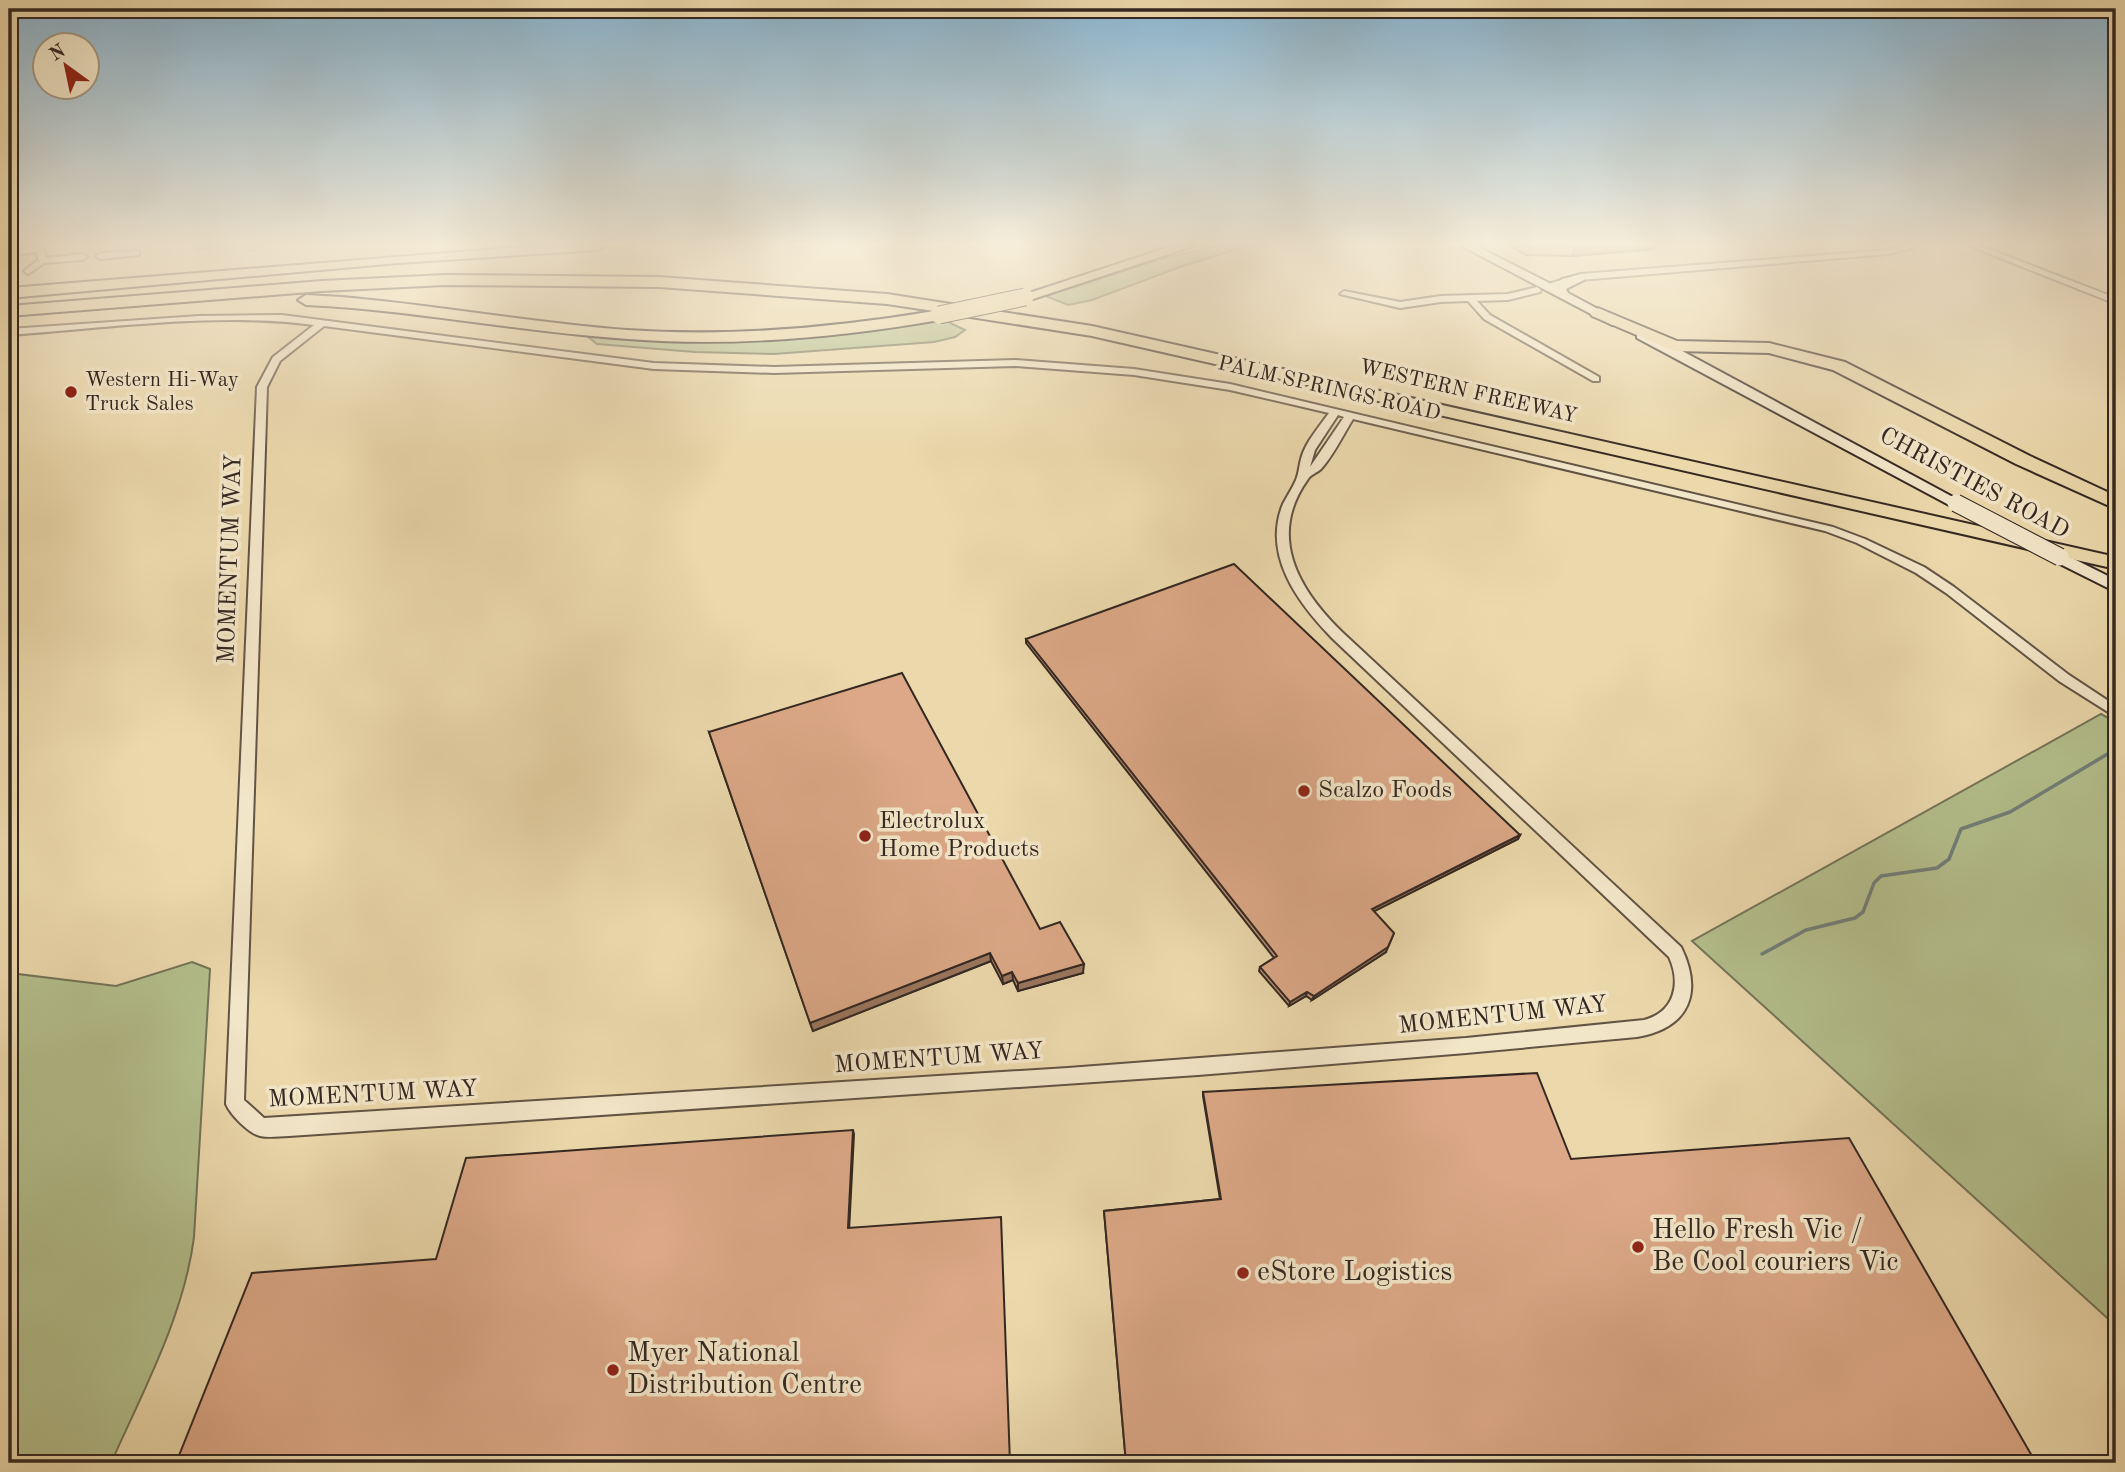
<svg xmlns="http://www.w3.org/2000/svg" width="2125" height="1472" viewBox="0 0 2125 1472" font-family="'Old Standard TT',serif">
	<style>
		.green { fill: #b3bf8c; stroke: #747457; stroke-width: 2 }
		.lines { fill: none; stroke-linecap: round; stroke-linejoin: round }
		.stream { stroke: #717e78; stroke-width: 3.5 }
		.street-casing { stroke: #625444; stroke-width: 4 }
		.secondary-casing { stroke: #342822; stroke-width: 4 }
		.highway-casing { stroke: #342822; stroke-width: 4 }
		.street { fill: #f2e6c8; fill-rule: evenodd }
		.secondary { fill: #f2e6c8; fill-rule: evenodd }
		.highway { fill: #ebd8ab; fill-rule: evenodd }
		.secondary-bridge-casing { stroke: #342822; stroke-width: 19; stroke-linecap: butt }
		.highway-bridge-casing { stroke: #342822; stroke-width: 19; stroke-linecap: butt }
		.secondary-bridge { stroke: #f2e6c8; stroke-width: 17 }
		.highway-bridge { stroke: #ebd8ab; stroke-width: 17 }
		.wall { fill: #bd9074; stroke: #342822; stroke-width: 2 }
		.shaded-wall { fill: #9a765e; stroke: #342822; stroke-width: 2 }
		.building { fill: #dca887; stroke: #342822; stroke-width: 2 }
		.poi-dot { fill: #8f2418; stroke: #f2e6c8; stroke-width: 2.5 }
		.labels { text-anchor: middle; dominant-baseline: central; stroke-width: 7; stroke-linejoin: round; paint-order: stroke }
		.far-poi-label { font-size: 21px; fill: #342822; stroke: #f2e6c8; text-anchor: start }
		.far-street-label { font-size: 21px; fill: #342822; stroke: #f2e6c8 }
		.street-label { font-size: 24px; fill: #342822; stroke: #f2e6c8 }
		.poi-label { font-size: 24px; fill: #342822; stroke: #f2e6c8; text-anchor: start }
		.near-poi-label { font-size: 28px; fill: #342822; stroke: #f2e6c8; text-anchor: start }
	</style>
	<rect width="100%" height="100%" fill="#ebd8ab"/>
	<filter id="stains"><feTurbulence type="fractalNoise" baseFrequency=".00286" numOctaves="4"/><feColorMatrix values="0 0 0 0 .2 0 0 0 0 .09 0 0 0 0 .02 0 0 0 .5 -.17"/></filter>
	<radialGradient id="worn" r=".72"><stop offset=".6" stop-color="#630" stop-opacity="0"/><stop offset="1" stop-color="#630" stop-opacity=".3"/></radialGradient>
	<g class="green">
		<polygon points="1215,246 1247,246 1180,267 1092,300 1068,305 1046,296 1158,260"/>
		<path d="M 944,320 L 965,330 L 955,337 L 934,342 L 774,354 L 695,352 L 597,344 L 587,336 C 708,346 825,339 944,320 Z"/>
		<polygon points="2101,714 2116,722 2116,1326 1692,941"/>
		<path d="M 192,962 L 210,969 L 194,1237 C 184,1316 143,1391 111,1463 L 9,1463 L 9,973 L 116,986 Z"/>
	</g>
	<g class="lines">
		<polyline class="stream" points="1762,954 1806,930 1855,918 1863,912 1874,883 1881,876 1937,868 1949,859 1961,829 2010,812 2116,749"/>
		<defs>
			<g id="street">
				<polygon points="36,246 44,246 46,258 83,254 87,257 83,260 44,263 28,274 24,271 38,260 37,252 9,256 9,252"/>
				<polygon points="194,246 209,246 197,249"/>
				<polygon points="246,246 254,246 255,248 251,250"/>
				<polygon points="1905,246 1919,246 1889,254 1580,280 1546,289 1542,286 1580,274 1889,250"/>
				<polygon points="1970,246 1981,246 2116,298 2116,304"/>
				<polygon points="136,251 139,251 139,255 100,259 96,256 100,253"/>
				<polygon points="1537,287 1541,290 1540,292 1508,300 1477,301 1490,315 1599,377 1599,381 1593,381 1484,319 1468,301 1441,302 1400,308 1340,294 1344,291 1400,302 1441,296 1508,294"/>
				<path d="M 282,315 L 654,363 L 774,367 L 1015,360 L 1134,369 L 1230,384 L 1833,527 L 1865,539 L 1924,567 L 1954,587 L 2069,675 L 2116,706 L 2116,717 L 2059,681 L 1946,593 L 1916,573 L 1857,543 L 1825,531 L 1353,419 C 1343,435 1333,456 1321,469 C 1317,473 1311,474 1308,479 C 1267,536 1298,589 1342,632 L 1681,947 C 1703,992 1690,1028 1637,1037 L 1466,1053 L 1198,1075 L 289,1136 C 280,1136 269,1138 260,1136 C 248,1133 230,1114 226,1104 L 257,387 L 273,357 L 314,325 C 217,312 107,328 9,335 L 9,329 L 199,316 ZM 324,326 L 654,369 L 774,373 L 1015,366 L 1134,375 L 1230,390 L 1329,413 C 1319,427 1305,443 1301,459 C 1299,466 1299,473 1296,480 C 1292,489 1287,496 1283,504 C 1262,555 1298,603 1332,638 L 1669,957 C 1681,983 1675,1012 1644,1020 L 1466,1038 L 1068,1068 L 264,1118 L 244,1100 L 267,387 L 280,361 ZM 1338,415 L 1344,417 L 1310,467 L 1315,450 Z"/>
			</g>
			<g id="secondary">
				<polygon points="1462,246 1476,246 1555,286 1562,279 1584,274 1584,280 1566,289 1568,293 1622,322 1612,325"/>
				<polygon points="1637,332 1647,332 1964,503 1961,506 1951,506 1637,338"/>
				<polygon points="2060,552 2116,580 2116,592 2054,561 2052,557"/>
			</g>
			<g id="highway">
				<polygon points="534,246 605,246 598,250 398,263 9,298 9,288"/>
				<polygon points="1172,246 1193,246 1030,300 1025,302 1017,297"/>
				<path d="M 445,275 L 659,277 L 887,294 L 1092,326 L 2116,557 L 2116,569 L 1092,336 L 945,313 L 945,318 L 939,320 C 836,338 732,347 628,339 C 520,332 414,310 306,305 L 298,300 L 306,295 L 341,297 C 437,305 531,323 627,330 C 730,337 833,328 934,311 L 887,304 L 659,287 L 445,285 L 322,291 L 9,316 L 9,306 L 322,281 Z"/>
				<polygon points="1598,308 1677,341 1769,343 1845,362 2030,456 2116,496 2116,509 2016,464 1833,370 1769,353 1674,351 1592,316 1590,313"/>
			</g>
		</defs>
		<use href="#street" class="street-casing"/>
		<use href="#secondary" class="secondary-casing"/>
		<use href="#highway" class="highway-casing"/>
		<use href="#street" class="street"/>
		<use href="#secondary" class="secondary"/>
		<use href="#highway" class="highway"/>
		<defs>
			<polyline id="secondary-bridge" points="1956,503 2060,557"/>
			<polyline id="highway-bridge" points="939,315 1025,297"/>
		</defs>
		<use href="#secondary-bridge" class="secondary-bridge-casing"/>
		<use href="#highway-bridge" class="highway-bridge-casing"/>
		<use href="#secondary-bridge" class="secondary-bridge"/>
		<use href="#highway-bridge" class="highway-bridge"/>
	</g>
	<g class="wall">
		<polygon points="1510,246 1654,246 1653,249 1572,256 1526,255"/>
		<polygon points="1026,639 1520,835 1518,839 1374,911 1386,952 1312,1000 1306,996 1289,1006 1259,971 1260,967 1274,958 1026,643"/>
		<polygon points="709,732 1040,929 1083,973 1018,991 1013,980 1003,984 991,961 813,1031"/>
		<polygon points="1203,1092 1571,1159 2036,1463 1126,1463 1104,1211 1220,1199 1203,1096"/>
	</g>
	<g class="shaded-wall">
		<polygon points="1576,246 1654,246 1653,249 1572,256"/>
		<polygon points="1520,835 1518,839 1371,913 1372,909"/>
		<polygon points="1394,933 1386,952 1312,1000 1314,996"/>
		<polygon points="990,953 991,961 813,1031 810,1023"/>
		<polygon points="1084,964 1083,973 1018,991 1018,983"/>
		<polygon points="1012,972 1013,980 1003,984 1002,976"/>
		<polygon points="1307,992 1306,996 1289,1006 1290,1002"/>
		<polygon points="853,1130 854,1134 849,1232 848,1228"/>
	</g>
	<g class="building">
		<polygon points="1234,564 1520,835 1372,909 1394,933 1388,947 1314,996 1307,992 1290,1002 1260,967 1277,956 1026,639"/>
		<polygon points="902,673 1040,929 1060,922 1084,964 1018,983 1012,972 1002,976 990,953 810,1023 709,732"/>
		<polygon points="1537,1073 1571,1159 1849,1138 2036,1463 1126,1463 1104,1211 1221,1199 1203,1092"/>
		<polygon points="853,1130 848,1228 1001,1217 1010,1463 176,1463 252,1273 436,1259 466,1158"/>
	</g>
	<linearGradient id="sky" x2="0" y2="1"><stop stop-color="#89b6d2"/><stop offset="0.54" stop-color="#f6edd9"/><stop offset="1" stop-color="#f6edd9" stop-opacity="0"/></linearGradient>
	<rect width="2125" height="452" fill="url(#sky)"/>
	<g class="poi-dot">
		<circle cx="71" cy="392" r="7"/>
		<circle cx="1304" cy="791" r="7"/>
		<circle cx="865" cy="836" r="7"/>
		<circle cx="1638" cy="1247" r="7"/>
		<circle cx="1243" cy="1273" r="7"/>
		<circle cx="613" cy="1370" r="7"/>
	</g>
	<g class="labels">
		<g class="far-poi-label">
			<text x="85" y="380">Western Hi-Way<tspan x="85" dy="24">Truck Sales</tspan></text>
		</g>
		<g class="far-street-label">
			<text transform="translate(1329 389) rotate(13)">PALM SPRINGS ROAD</text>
			<text transform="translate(1468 392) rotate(13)">WESTERN FREEWAY</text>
		</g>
		<g class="street-label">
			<text transform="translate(1974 484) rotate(28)">CHRISTIES ROAD</text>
			<text transform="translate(231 559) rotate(-88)">MOMENTUM WAY</text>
			<text transform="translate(1503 1016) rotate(-6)">MOMENTUM WAY</text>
			<text transform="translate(939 1059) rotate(-4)">MOMENTUM WAY</text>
			<text transform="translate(373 1095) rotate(-3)">MOMENTUM WAY</text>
		</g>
		<g class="poi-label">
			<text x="1318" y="791">Scalzo Foods</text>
			<text x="879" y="822">Electrolux<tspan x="879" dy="28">Home Products</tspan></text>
		</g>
		<g class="near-poi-label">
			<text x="1652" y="1231">Hello Fresh Vic /<tspan x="1652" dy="32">Be Cool couriers Vic</tspan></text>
			<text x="1257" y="1273">eStore Logistics</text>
			<text x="627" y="1354">Myer National<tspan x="627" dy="32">Distribution Centre</tspan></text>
		</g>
	</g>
	<rect width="2125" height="1472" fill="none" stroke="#ebd8ab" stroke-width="35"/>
	<rect x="10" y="10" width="2104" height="1451" fill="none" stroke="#342822" stroke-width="3.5"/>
	<rect x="18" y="18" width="2090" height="1437" fill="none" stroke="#342822" stroke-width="2"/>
	<g transform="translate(66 66) rotate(327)"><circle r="33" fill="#f2e6c8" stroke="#a69a86" stroke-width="2"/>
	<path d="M0-5L12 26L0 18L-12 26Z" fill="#8f2418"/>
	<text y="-10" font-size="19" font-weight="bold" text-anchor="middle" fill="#342822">N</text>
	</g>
	<rect width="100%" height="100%" filter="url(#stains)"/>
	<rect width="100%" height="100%" fill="url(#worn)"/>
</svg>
